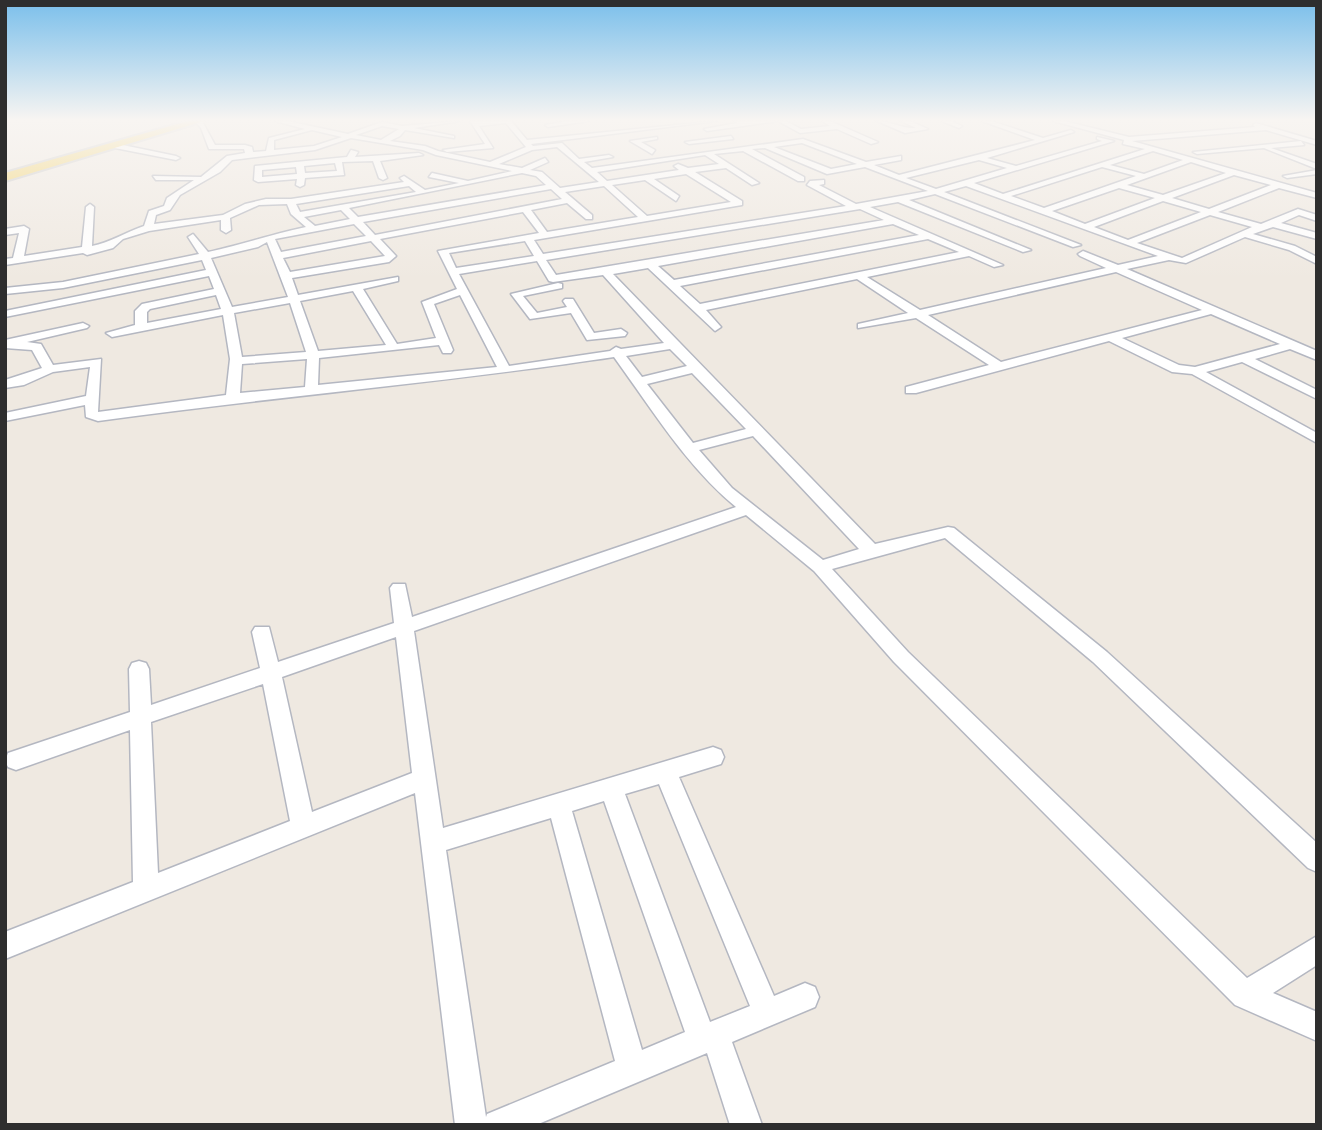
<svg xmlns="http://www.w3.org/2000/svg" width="1322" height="1130" viewBox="0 0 1322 1130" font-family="Poppins,sans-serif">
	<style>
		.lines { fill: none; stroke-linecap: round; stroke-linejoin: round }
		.street-casing { stroke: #b4b7c1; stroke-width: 3 }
		.primary-casing { stroke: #c9c9c9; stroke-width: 4 }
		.street { fill: #fff; fill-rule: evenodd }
		.primary { fill: #f2d163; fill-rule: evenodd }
	</style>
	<rect width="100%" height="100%" fill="#efe9e1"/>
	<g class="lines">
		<defs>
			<g id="street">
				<path d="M 195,121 L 202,121 L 215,145 L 245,145 L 252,147 L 253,152 L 266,151 L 269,138 L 305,129 L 275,121 L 287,121 L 348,134 L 382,122 L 402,126 L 460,121 L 414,128 L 454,136 L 454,138 L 405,130 L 400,136 L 390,141 L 425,146 L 438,151 L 490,162 L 526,147 L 506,123 L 479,126 L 493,148 L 447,152 L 443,150 L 485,144 L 470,121 L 511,121 L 527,140 L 716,121 L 531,144 L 533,146 L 562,143 L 579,159 L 609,155 L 613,157 L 584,162 L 592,168 L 803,139 L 866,162 L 901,156 L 901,160 L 874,165 L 899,175 L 1035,140 L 982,121 L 991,121 L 1043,138 L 1071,130 L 1074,132 L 987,158 L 1016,166 L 1102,141 L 1097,139 L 1097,137 L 1114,141 L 974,183 L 1003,194 L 1145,149 L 1123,144 L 1124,140 L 1053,121 L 1064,121 L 1129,137 L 1255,127 L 1253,125 L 1256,123 L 1317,141 L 1317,145 L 1266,130 L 1132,141 L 1317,193 L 1317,198 L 1279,188 L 1218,212 L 1261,224 L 1298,209 L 1317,215 L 1317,221 L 1299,215 L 1281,223 L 1317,233 L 1317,239 L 1273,227 L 1253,234 L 1295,246 L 1317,257 L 1317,264 L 1289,250 L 1245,237 L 1186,263 L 1169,260 L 1127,269 L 1317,351 L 1317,360 L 1290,349 L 1255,359 L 1317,390 L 1317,399 L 1242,362 L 1206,372 L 1317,433 L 1317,443 L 1192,374 L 1172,372 L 1109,341 L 916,393 L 906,393 L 906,387 L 989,365 L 916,318 L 858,328 L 858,324 L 908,313 L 857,279 L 706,310 L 721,327 L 715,331 L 648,268 L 613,274 L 875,544 L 948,527 L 954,528 L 1107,652 L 1317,843 L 1317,872 L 1308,868 L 1093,662 L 945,538 L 832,569 L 908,652 L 1247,978 L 1317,936 L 1317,965 L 1273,993 L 1317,1012 L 1317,1041 L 1235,1005 L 894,662 L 814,571 L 746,515 L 414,631 L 443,828 L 713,747 L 721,750 L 724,757 L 721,764 L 679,777 L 774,996 L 805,983 L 815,987 L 819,997 L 815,1007 L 732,1042 L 762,1125 L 730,1125 L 707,1053 L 536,1125 L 455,1125 L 415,793 L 5,959 L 5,932 L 133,882 L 130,730 L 16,770 L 8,767 L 5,761 L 8,753 L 130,712 L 129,669 L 132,663 L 139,661 L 146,663 L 149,669 L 151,705 L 260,668 L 252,632 L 255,627 L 269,627 L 278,662 L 394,623 L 390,588 L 393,584 L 405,584 L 412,617 L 736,507 C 687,467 651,408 614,357 C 442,383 270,397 98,421 L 86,417 L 85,405 L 5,421 L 5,413 L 86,396 L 90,367 L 53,372 L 24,385 L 5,388 L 5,380 L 42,368 L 32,350 L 5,348 L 5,340 L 83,323 L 89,326 L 87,328 L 27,342 L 41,344 L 53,365 L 101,359 L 98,412 L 226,395 L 230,359 L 223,315 L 112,337 L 106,333 L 135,325 L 135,311 L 142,304 L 214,289 L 209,276 L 5,317 L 5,311 L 206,270 L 202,260 L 63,288 L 5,294 L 5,288 L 63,282 L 199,254 L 188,237 L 193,234 L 208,252 C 241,245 272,234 306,227 L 291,214 L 287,204 L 259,205 L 230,218 L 231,230 L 226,233 L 221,230 L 221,220 L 149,231 L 123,239 L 113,248 L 87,255 L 83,253 L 5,265 L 5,259 L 13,258 L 19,233 L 5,235 L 5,229 L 24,226 L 29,229 L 24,256 L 82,247 L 86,207 L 90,204 L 94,207 L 92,246 C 109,243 126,232 144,226 L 149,211 L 164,206 L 167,198 L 194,180 L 156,180 L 153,176 L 201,177 L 227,156 L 245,153 L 244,149 L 209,149 L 201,128 ZM 382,126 L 399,129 L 381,140 L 356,135 ZM 312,130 L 342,137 L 314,146 L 274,150 L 274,140 ZM 351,138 L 423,150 L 436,155 L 512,171 L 468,181 L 432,173 L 429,177 L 459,183 L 425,190 L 404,176 L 400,178 L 404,182 L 291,199 L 266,199 L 245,204 L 223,215 L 154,224 L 156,215 L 170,210 L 180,195 L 220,172 L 232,160 L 315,150 ZM 802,143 L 857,164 L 831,169 L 774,147 ZM 557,147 L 599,182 L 560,188 L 542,172 L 530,170 L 548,162 L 545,158 L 522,168 L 499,164 L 532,150 ZM 765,148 L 827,174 L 865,167 L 928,191 L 856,204 L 819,185 L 824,184 L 824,180 L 810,181 L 807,185 L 846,206 L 543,254 L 534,240 L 742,205 L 742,201 L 695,172 L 726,168 L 752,185 L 759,183 L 714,154 L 743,151 L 798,181 L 804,181 L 804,177 L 752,149 ZM 1153,151 L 1183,160 L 1144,174 L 1110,165 ZM 705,155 L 719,164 L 688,168 L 678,164 L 674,166 L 679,170 L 607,181 L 597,172 ZM 979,160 L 1007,168 L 936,189 L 906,178 ZM 1191,162 L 1226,173 L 1163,195 L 1127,185 ZM 1102,167 L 1136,176 L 1044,208 L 1011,196 ZM 522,173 L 536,176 L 546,185 L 358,217 L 349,208 ZM 686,174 L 731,202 L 647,216 L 612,185 L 645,180 L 676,201 L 679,196 L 654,179 ZM 1234,175 L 1271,185 L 1209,209 L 1172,198 ZM 409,186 L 416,192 L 300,212 L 296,204 ZM 604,186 L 638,217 L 547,232 L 531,210 L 567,203 L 586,219 L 592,219 L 592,215 L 565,192 ZM 966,186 L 1158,256 L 1118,265 L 1083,251 L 1078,254 L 1080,256 L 1106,268 L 920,310 L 867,277 L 969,256 L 994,267 L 1003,265 L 870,207 L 898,202 L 1023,252 L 1031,250 L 909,200 L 935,194 L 1073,247 L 1081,245 L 944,192 ZM 1119,188 L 1155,198 L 1085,224 L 1052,211 ZM 551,189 L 562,199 L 375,235 L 363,222 ZM 1163,201 L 1201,212 L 1128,240 L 1094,227 ZM 860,209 L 884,220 L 556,275 L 546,260 ZM 341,210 L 350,219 L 315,226 L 304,217 ZM 523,212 L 539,233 L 438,251 L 457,289 L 422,302 L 436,338 L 397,344 L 363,289 L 398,281 L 398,277 L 298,295 L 292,278 L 389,262 L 396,256 L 380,239 ZM 1210,215 L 1252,227 L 1182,258 L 1137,243 ZM 354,224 L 366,236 L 281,252 L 275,239 ZM 893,224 L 919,235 L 674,280 L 658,266 ZM 928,239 L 959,252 L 700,304 L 680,286 ZM 371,241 L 385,256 L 290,272 L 283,258 ZM 525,241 L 534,256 L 456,268 L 449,253 ZM 267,242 L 288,297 L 232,307 L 211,258 L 258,247 ZM 537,261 L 549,281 L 553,282 L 603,275 L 664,343 L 621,349 L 616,347 L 610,351 L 509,366 L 459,274 ZM 1116,272 L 1202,310 L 1001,362 L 928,315 ZM 353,291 L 386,345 L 318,351 L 300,301 ZM 216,295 L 221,309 L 147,323 L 147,312 L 150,309 ZM 460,295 L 497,367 L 318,385 L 319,358 L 439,345 L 443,353 L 451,353 L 453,350 L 434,304 ZM 290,303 L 306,352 L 242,357 L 234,313 ZM 1211,314 L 1280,344 L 1195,367 L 1179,365 L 1122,338 ZM 670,349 L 687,366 L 642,377 L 626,356 ZM 307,359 L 305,387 L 240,393 L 242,364 ZM 692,373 L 746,429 L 693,443 L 647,384 ZM 753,436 L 859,549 L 823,560 L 732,488 L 699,450 ZM 396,637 L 412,773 L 312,812 L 282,677 ZM 263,684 L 290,821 L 158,873 L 151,722 ZM 659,784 L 750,1006 L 710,1022 L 625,794 ZM 604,801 L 685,1032 L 642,1050 L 572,811 ZM 551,818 L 615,1061 L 487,1114 L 486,1117 L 446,850 Z"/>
				<polygon points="568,121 589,121 548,127 545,125"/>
				<polygon points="735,121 786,121 801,129 830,126 822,121 830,121 878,142 871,144 837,129 800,133 778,121 707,131 704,129 737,123"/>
				<path d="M 877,121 C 891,121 902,129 916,128 L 901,121 L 910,121 L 928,129 L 905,133 Z"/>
				<polygon points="942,121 951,121 962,126 959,128"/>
				<polygon points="731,136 733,139 689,144 685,142"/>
				<polygon points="657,137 657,139 641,142 655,150 652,154 630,141"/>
				<polygon points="1301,141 1304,145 1271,148 1317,164 1317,169 1264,148 1197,154 1193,152"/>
				<polygon points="113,143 176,156 180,158 176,160 110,147"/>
				<path d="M 351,150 L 358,152 L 355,157 L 419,153 L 423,155 L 380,161 L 387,178 L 383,180 L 379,178 L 373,161 L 342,162 L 344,175 L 305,178 L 304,185 L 300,187 L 296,185 L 297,179 L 258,182 L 254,180 L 255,166 L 347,157 ZM 335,163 L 337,171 L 305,173 L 304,166 ZM 296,167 L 297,174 L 262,177 L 262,170 Z"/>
				<polygon points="1317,170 1317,174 1287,178 1283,176"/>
				<polygon points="558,283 562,284 562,288 523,296 537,313 567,307 563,301 565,299 573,299 594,333 621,329 627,333 625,336 587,340 571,313 530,319 511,294"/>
			</g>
			<polygon id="primary" points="188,121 204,121 5,181 5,173"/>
		</defs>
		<use href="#street" class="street-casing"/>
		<use href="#primary" class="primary-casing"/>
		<use href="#street" class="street"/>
		<use href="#primary" class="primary"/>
	</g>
	<linearGradient id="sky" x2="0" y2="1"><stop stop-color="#7abfeb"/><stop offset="0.43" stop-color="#f8f5f2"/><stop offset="1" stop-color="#f8f5f2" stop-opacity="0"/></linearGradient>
	<rect width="1322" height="279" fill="url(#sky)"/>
	<rect width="1322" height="1130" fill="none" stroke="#2e2e2e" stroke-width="14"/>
</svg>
